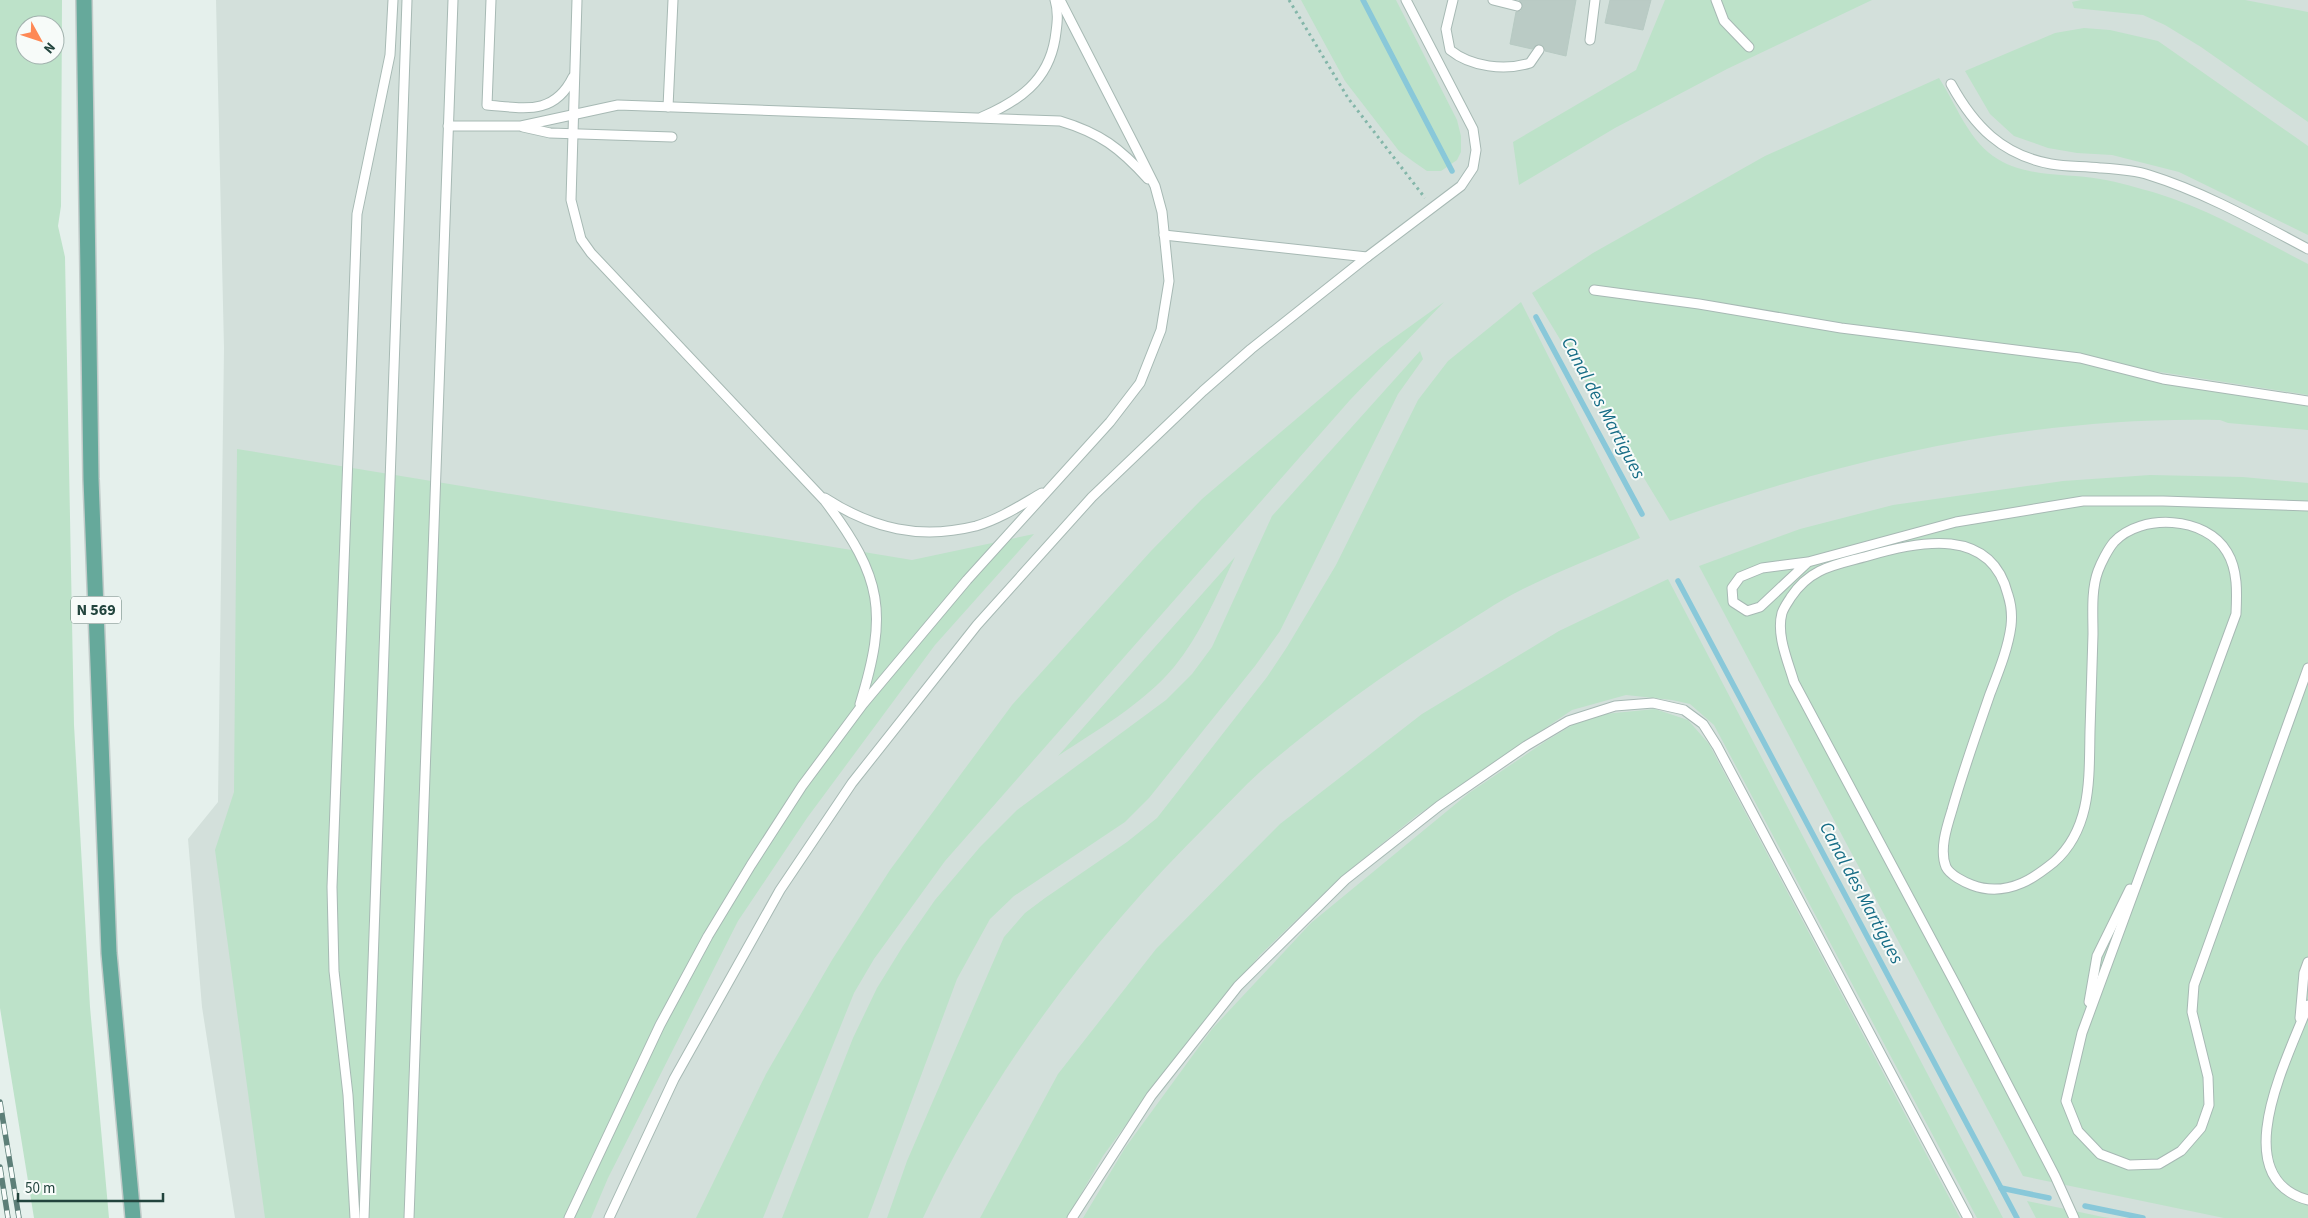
<svg xmlns="http://www.w3.org/2000/svg" width="2308" height="1218" viewBox="0 0 2308 1218" font-family="'Source Sans 3',sans-serif">
	<style>
		.built { fill: #d3e0db }
		.green { fill: #bde2c9; fill-rule: evenodd }
		.lines { fill: none; stroke-linecap: round; stroke-linejoin: round }
		.stream { stroke: #89c8d9; stroke-width: 5.5 }
		.building { fill: #bacbc5; stroke: #b7cac3 }
		.lane-casing { stroke: #a7b9b4; stroke-width: 11 }
		.primary-casing { stroke: #c1cbc9; stroke-width: 18 }
		.path { stroke: #83b6a9; stroke-width: 3; stroke-dasharray: 2.5 4; stroke-linecap: butt }
		.lane { stroke: #fff; stroke-width: 9 }
		.primary { stroke: #66a99b; stroke-width: 15 }
		.rail-casing { stroke: #5d7f78; stroke-width: 5.5 }
		.rail { stroke: #f7fbf9; stroke-width: 4; stroke-dasharray: 11; stroke-linecap: butt }
		.labels { text-anchor: middle; dominant-baseline: central; stroke-width: 4; stroke-linejoin: round; paint-order: stroke }
		.shield { fill: #f7fbf9; stroke: #627b75; stroke-width: 1 }
		.shield-label { font-size: 16px; font-weight: bold; fill: #22443d }
		.water-label { font-size: 19px; font-style: italic; fill: #166d86; stroke: #f7fbf9 }
	</style>
	<rect width="100%" height="100%" fill="#e5f0ec"/>
	<polygon class="built" points="216,0 2308,0 2308,1218 235,1218 202,1007 188,839 218,802 224,348"/>
	<g class="green">
		<path d="M 0,0 L 62,0 L 61,206 L 58,226 L 65,257 L 74,725 L 90,1007 L 109,1218 L 34,1218 L 0,1008 ZM 25,25 L 55,25 L 55,55 L 25,55 Z"/>
		<polygon points="1301,0 1396,0 1457,120 1461,136 1461,152 1457,160 1441,171 1427,171 1414,162 1399,151 1345,81"/>
		<polygon points="1665,0 1872,0 1727,69 1615,128 1519,185 1513,142 1636,70"/>
		<polygon points="2081,0 2245,0 2308,12 2308,122 2201,47 2165,25 2143,15 2074,8 2072,2"/>
		<polygon points="2084,28 2110,30 2158,41 2308,146 2308,235 2179,172 2112,155 2077,153 2048,148 2014,136 1990,114 1965,71 2055,33"/>
		<path d="M 1939,78 C 1956,104 1967,137 1993,156 C 2023,178 2066,173 2100,179 C 2119,182 2138,188 2156,193 C 2209,209 2259,239 2308,264 L 2308,395 L 2147,370 L 2152,379 L 2308,404 L 2308,430 L 2228,423 L 2220,420 C 2032,416 1846,458 1670,521 L 1532,293 L 1593,253 L 1765,156 Z"/>
		<polygon points="1444,302 1350,400 945,861 874,959 854,993 763,1218 696,1218 766,1074 832,960 890,870 1012,705 1151,551 1202,499 1380,348"/>
		<path d="M 1521,302 L 1640,538 C 1601,555 1561,570 1523,589 C 1497,602 1471,620 1445,636 C 1381,676 1319,721 1261,771 C 1242,788 1225,807 1207,825 C 1093,938 991,1072 923,1218 L 887,1218 L 907,1161 L 1004,937 L 1025,913 L 1045,898 L 1127,842 L 1157,818 L 1267,677 L 1287,647 L 1336,565 L 1418,400 L 1448,361 Z"/>
		<polygon points="1420,351 1423,359 1398,394 1280,631 1255,666 1149,798 1125,822 1014,896 990,919 957,979 868,1218 782,1218 853,1038 877,988 903,946 935,900 980,847 1017,810 1166,700 1192,674 1212,647 1272,516"/>
		<polygon points="237,449 912,560 1034,534 935,645 807,818 738,921 608,1178 591,1218 265,1218 215,850 234,792"/>
		<polygon points="2150,475 2243,477 2308,483 2308,1218 2224,1218 2023,1176 1699,566 1800,529 1893,505 2063,481"/>
		<path d="M 1235,557 C 1217,595 1200,635 1174,667 C 1143,704 1097,730 1058,756 Z"/>
		<polygon points="1668,579 2003,1218 1977,1218 1714,725 1690,704 1672,700 1626,695 1572,710 1416,816 1341,877 1260,955 1176,1056 1103,1156 1067,1218 980,1218 1058,1074 1156,949 1280,824 1422,714 1559,631"/>
		<polygon points="1655,709 1688,720 1709,744 1960,1218 1083,1218 1125,1148 1212,1029 1311,923 1469,793 1546,741 1574,724 1604,714"/>
		<polygon points="2027,1201 2103,1217 2110,1218 2036,1218"/>
	</g>
	<g class="lines">
		<g class="stream">
			<polyline points="1363,0 1452,171"/>
			<polyline points="1536,317 1642,514"/>
			<polyline points="1678,581 2017,1218"/>
			<polyline points="2001,1188 2049,1198"/>
			<polyline points="2085,1206 2143,1218"/>
		</g>
	</g>
	<g class="building">
		<polygon points="1519,0 1576,0 1566,56 1545,51 1544,47 1540,44 1532,49 1510,44 1516,12 1521,11 1523,7"/>
		<polygon points="1610,0 1651,0 1643,30 1605,23"/>
	</g>
	<g class="lines">
		<defs>
			<g id="lane">
				<path d="M 491,0 L 487,105 C 524,108 554,116 573,77"/>
				<path d="M 577,0 L 571,200 L 581,239 L 591,253 L 825,501 C 883,578 888,613 860,704"/>
				<path d="M 1453,0 L 1446,29 L 1450,50 C 1471,67 1505,71 1530,63 L 1539,50"/>
				<polyline points="1493,0 1517,6"/>
				<polyline points="1716,0 1724,21 1749,47"/>
				<polyline points="1590,40 1595,0"/>
				<path d="M 1951,84 C 1974,126 2002,155 2051,164 C 2067,167 2084,166 2100,168 C 2116,169 2134,170 2149,175 C 2204,192 2257,222 2308,249"/>
				<polyline points="668,107 673,0"/>
				<path d="M 982,117 C 1019,101 1048,81 1055,39 C 1057,26 1059,13 1055,0"/>
				<path d="M 448,126 L 521,126 L 618,105 L 1060,121 C 1100,133 1120,148 1148,179"/>
				<polyline points="523,127 550,133 672,137"/>
				<polyline points="1164,235 1367,257"/>
				<polyline points="1594,290 1699,304 1841,328 2080,358 2163,379 2308,401"/>
				<path d="M 825,498 C 873,529 920,540 976,526 C 1000,519 1021,505 1042,493"/>
				<polyline points="1808,562 1760,607 1747,611 1733,602 1732,588 1740,577 1762,568 1808,562 1956,522 2083,501 2163,501 2308,506"/>
				<polyline points="2089,1002 2097,956 2130,889"/>
				<path d="M 2308,1005 C 2289,1056 2224,1177 2308,1200"/>
				<polyline points="2300,1018 2304,973 2308,962"/>
				<polyline points="355,1218 348,1095 334,971 332,887 357,214 390,55 393,0"/>
				<polyline points="364,1218 407,0"/>
				<polyline points="409,1218 453,0"/>
				<polyline points="569,1218 660,1025 708,936 751,865 802,786 863,704 967,580 1110,422 1140,383 1161,330 1169,281 1162,212 1155,186 1138,152 1060,0"/>
				<polyline points="609,1218 674,1079 780,890 852,783 977,625 1092,497 1203,391 1251,349 1367,257 1461,186 1473,168 1476,150 1473,129 1406,0"/>
				<polyline points="1072,1218 1151,1096 1238,986 1345,880 1439,806 1526,746 1568,721 1615,706 1653,703 1684,710 1703,724 1717,746 1968,1218"/>
				<path d="M 2074,1218 L 2055,1176 L 1957,987 L 1794,682 C 1788,661 1776,635 1782,613 C 1784,607 1788,602 1791,597 C 1811,567 1836,565 1868,556 C 1919,541 1991,526 2008,595 C 2011,604 2012,617 2011,626 C 2008,649 1998,673 1990,694 C 1977,732 1963,771 1952,810 C 1947,826 1939,850 1946,867 C 1950,875 1964,882 1972,885 C 1988,891 2006,890 2022,883 C 2034,878 2044,870 2054,862 C 2092,828 2089,778 2090,731 C 2091,699 2092,666 2093,634 C 2093,614 2091,590 2098,571 C 2101,563 2108,549 2114,542 C 2141,513 2206,516 2227,552 C 2238,570 2237,593 2236,614 L 2082,1033 L 2066,1101 L 2078,1131 L 2100,1154 L 2129,1165 L 2159,1164 L 2181,1151 L 2201,1128 L 2209,1105 L 2208,1077 L 2192,1012 L 2194,985 L 2308,668"/>
			</g>
			<polyline id="primary" points="84,0 91,479 109,953 133,1218"/>
		</defs>
		<use href="#lane" class="lane-casing"/>
		<use href="#primary" class="primary-casing"/>
		<polyline class="path" points="1289,0 1348,98 1425,198"/>
		<use href="#lane" class="lane"/>
		<use href="#primary" class="primary"/>
		<defs>
			<g id="rail">
				<polyline points="0,1102 19,1218"/>
				<polyline points="0,1167 8,1218"/>
			</g>
		</defs>
		<use href="#rail" class="rail-casing"/>
		<use href="#rail" class="rail"/>
	</g>
	<g class="labels">
		<rect class="shield" x="71" y="596.5" width="50" height="27" rx="4"/>
		<g class="shield-label">
			<text x="96" y="610">N 569</text>
		</g>
		<g class="water-label">
			<text transform="translate(1603 408) rotate(62)">Canal des Martigues</text>
			<text transform="translate(1861 893) rotate(62)">Canal des Martigues</text>
		</g>
	</g>
	<g transform="translate(40 40) rotate(130)"><circle r="24" fill="#f7fbf9" stroke="#a2b2ae"/>
	<path d="M0-4L9 19L0 12L-9 19Z" fill="#fe8855"/>
	<text y="-8" font-size="14" font-weight="bold" text-anchor="middle" fill="#22443d">N</text>
	</g>
	<path d="M18 1193v8h145v-8" fill="none" stroke="#22443d" stroke-width="2.5"/>
	<text x="25" y="1193" font-size="15" fill="#22443d" stroke="#f7fbf9" stroke-width="4" paint-order="stroke">50 m</text>
</svg>
